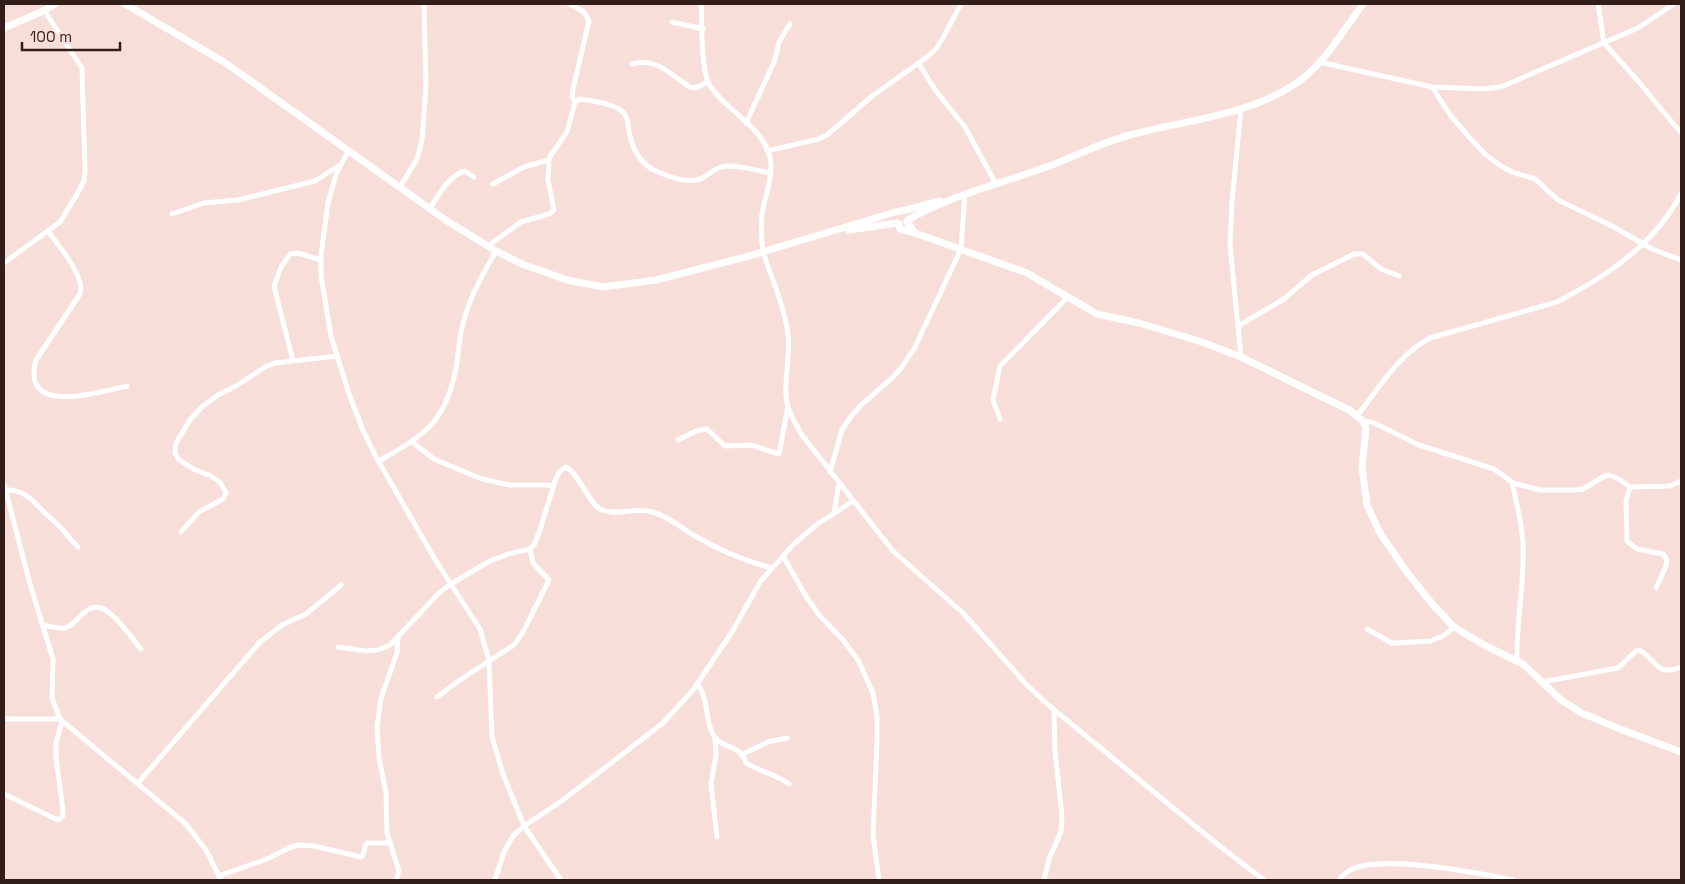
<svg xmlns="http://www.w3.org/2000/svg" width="1685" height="884" viewBox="0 0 1685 884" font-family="'Space Grotesk',sans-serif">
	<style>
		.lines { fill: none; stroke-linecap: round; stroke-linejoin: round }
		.street { stroke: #fff; stroke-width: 5 }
		.secondary { stroke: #fff; stroke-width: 7 }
	</style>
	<rect width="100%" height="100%" fill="#f7ded8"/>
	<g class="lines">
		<g class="street">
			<polyline points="570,4 584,12 589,21 573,89 572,97 575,102"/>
			<path d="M 701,4 C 702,23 701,69 709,84 C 725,111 762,125 770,157 C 774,175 765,196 762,214 C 761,227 761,239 763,252 C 772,279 784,306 788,334 C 791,357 782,386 788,407 C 791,417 797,426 802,435 L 893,551 L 963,613 L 1025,683 L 1046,703 L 1217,844 L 1264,880"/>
			<polyline points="1598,4 1604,43 1638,81 1681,133"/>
			<polyline points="672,22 703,29"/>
			<polyline points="1319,62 1432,87 1482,89 1501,87 1638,28 1674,4"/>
			<path d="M 632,64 C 658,57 670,75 690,87 L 695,88 L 708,82"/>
			<polyline points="919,64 936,91 965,127 996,184"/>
			<polyline points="1432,87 1451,116 1469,137 1486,155 1501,166 1512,172 1535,179 1558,200 1614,227 1652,249 1681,260"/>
			<polyline points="746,123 775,60 779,42 790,24"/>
			<polyline points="348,151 336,175 328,203 321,255 321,276 331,336 349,394 363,430 376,457 436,561 480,629 489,661 492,737 503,774 524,826 561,880"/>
			<polyline points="767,151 819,139 827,135 871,97 927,57 936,49 944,36 961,4"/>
			<polyline points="493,184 524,167 549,160"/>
			<polyline points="400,187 417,159 422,140 426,86 424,4"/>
			<path d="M 430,208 C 439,195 448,176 465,171 L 474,177"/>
			<polyline points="172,214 204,203 238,200 315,181 340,165"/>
			<path d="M 48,231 C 58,245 86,277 80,294 L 36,360 C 20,417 99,392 127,386"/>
			<path d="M 488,246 L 521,222 L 549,214 L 554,210 L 548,180 L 549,160 L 551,155 L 567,132 L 575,102 L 580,99 C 593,101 614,103 624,113 C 628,118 628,125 629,131 C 632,148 640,164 656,171 C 669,177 691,185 704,177 C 712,172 718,166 728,166 C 742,166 756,170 770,173"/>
			<polyline points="4,263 60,222 76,196 84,181 85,170 82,68 44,10"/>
			<polyline points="1238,326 1284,299 1312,275 1354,254 1363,254 1381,269 1399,276"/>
			<polyline points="1241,357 1230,245 1232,201 1241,109"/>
			<polyline points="293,361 274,286 281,267 290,254 298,253 321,260"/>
			<path d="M 1357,416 C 1379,388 1398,355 1430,338 L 1557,302 C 1607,276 1654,245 1681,194"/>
			<polyline points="1000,419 993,400 1000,366 1068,297"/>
			<polyline points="1363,421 1372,422 1419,445 1494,469 1512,482 1520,485 1540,490 1573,490 1583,489 1605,476 1609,475 1619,479 1630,487 1670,486 1681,481"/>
			<polyline points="678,440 696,431 707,429 725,446 751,445 779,454 788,406"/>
			<polyline points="412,442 434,459 482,479 510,485 547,485 554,486"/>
			<path d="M 379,461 C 422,436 444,425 455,373 C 459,357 458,340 463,324 C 469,298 483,274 496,251"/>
			<polyline points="830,472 842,430 852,415 861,405 891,379 902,367 915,347 961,249 965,194"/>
			<path d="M 1512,482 C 1516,502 1522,523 1523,543 C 1525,582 1516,621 1517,660"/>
			<polyline points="4,484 30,584 53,659 52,698 60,719 186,824 206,850 221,880"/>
			<polyline points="1630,487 1626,501 1627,541 1637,549 1663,554 1667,560 1666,566 1656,588"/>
			<path d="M 6,490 C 24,489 34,502 45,513 C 48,516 51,518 54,521 C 63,529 70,539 78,547"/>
			<polyline points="834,514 839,483"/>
			<polyline points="181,532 199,512 223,499 226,493 220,482 209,475 193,469 178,459 175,452 176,443 190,420 202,407 218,395 236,386 265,367 275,363 338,356"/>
			<polyline points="783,556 807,598 820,616 843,640 858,660 873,693 877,716 877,742 873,835 879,880"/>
			<path d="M 42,625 C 49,626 59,629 65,628 C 78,624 85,603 101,608 C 114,612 132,638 141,649"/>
			<polyline points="1367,629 1392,643 1397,643 1431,641 1443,636 1454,627"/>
			<path d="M 338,647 L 366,651 L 378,650 L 390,645 L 439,593 L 451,584 L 490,561 L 508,554 L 530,549 L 534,545 L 540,530 L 556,478 L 560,471 L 566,467 C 581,476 590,506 602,510 C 618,516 635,507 652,512 C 668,516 680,527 695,536 C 719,550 745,561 772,568"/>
			<path d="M 1542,682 L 1618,668 L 1636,651 L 1639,650 C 1659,661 1655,677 1681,667"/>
			<path d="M 697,684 C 710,699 704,721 714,736 C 723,750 740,743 746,763 C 760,772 776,774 789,784"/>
			<polyline points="437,697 457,682 514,645 523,632 549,580 533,563 530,549"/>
			<polyline points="4,719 60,719"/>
			<polyline points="715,738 716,755 711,784 717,837"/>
			<polyline points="743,754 768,742 787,738"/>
			<polyline points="138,783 260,642 282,625 306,614 341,585"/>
			<polyline points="4,794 58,820 63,816 63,811 56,757 56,743 62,721"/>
			<path d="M 219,876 L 267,859 L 291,847 L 299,845 L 314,846 L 361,857 C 366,853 363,847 367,843 L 391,843"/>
			<polyline points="396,880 399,871 387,833 386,793 379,757 377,727 381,698 397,653 398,637"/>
			<polyline points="495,880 504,852 513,836 524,826 563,800 663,723 693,690 732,632 760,582 793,545 816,525 853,501"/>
			<polyline points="1044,880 1049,859 1061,832 1062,816 1055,751 1054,710"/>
			<path d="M 1339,880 C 1341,878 1344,873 1347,872 C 1375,852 1478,873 1513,880"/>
		</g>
		<g class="secondary">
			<polyline points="125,4 224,62 447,221 496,251 522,264 567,280 603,287 656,280 749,256 899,211"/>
			<polyline points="4,28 41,12 55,4"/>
			<polyline points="902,211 940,201"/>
			<path d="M 908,220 C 953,194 1004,183 1052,165 C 1078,155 1103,142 1130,135 C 1184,120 1243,117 1292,86 C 1322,68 1342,32 1363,4"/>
			<polyline points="907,222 915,233 1027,273 1097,314 1139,323 1202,342 1241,357 1351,411 1363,421 1366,428 1362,467 1367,505 1380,533 1406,571 1433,605 1454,627 1484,645 1523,664 1561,700 1582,713 1620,729 1681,752"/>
			<polyline points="899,224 900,229 915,233"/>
			<polyline points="849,230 897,223"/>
		</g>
	</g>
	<rect width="1685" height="884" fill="none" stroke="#331d18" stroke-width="10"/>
	<path d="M22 42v8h98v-8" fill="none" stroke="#331d18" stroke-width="2.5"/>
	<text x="30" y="42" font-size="15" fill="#331d18" stroke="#f7ded8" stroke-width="4" paint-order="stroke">100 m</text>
</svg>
